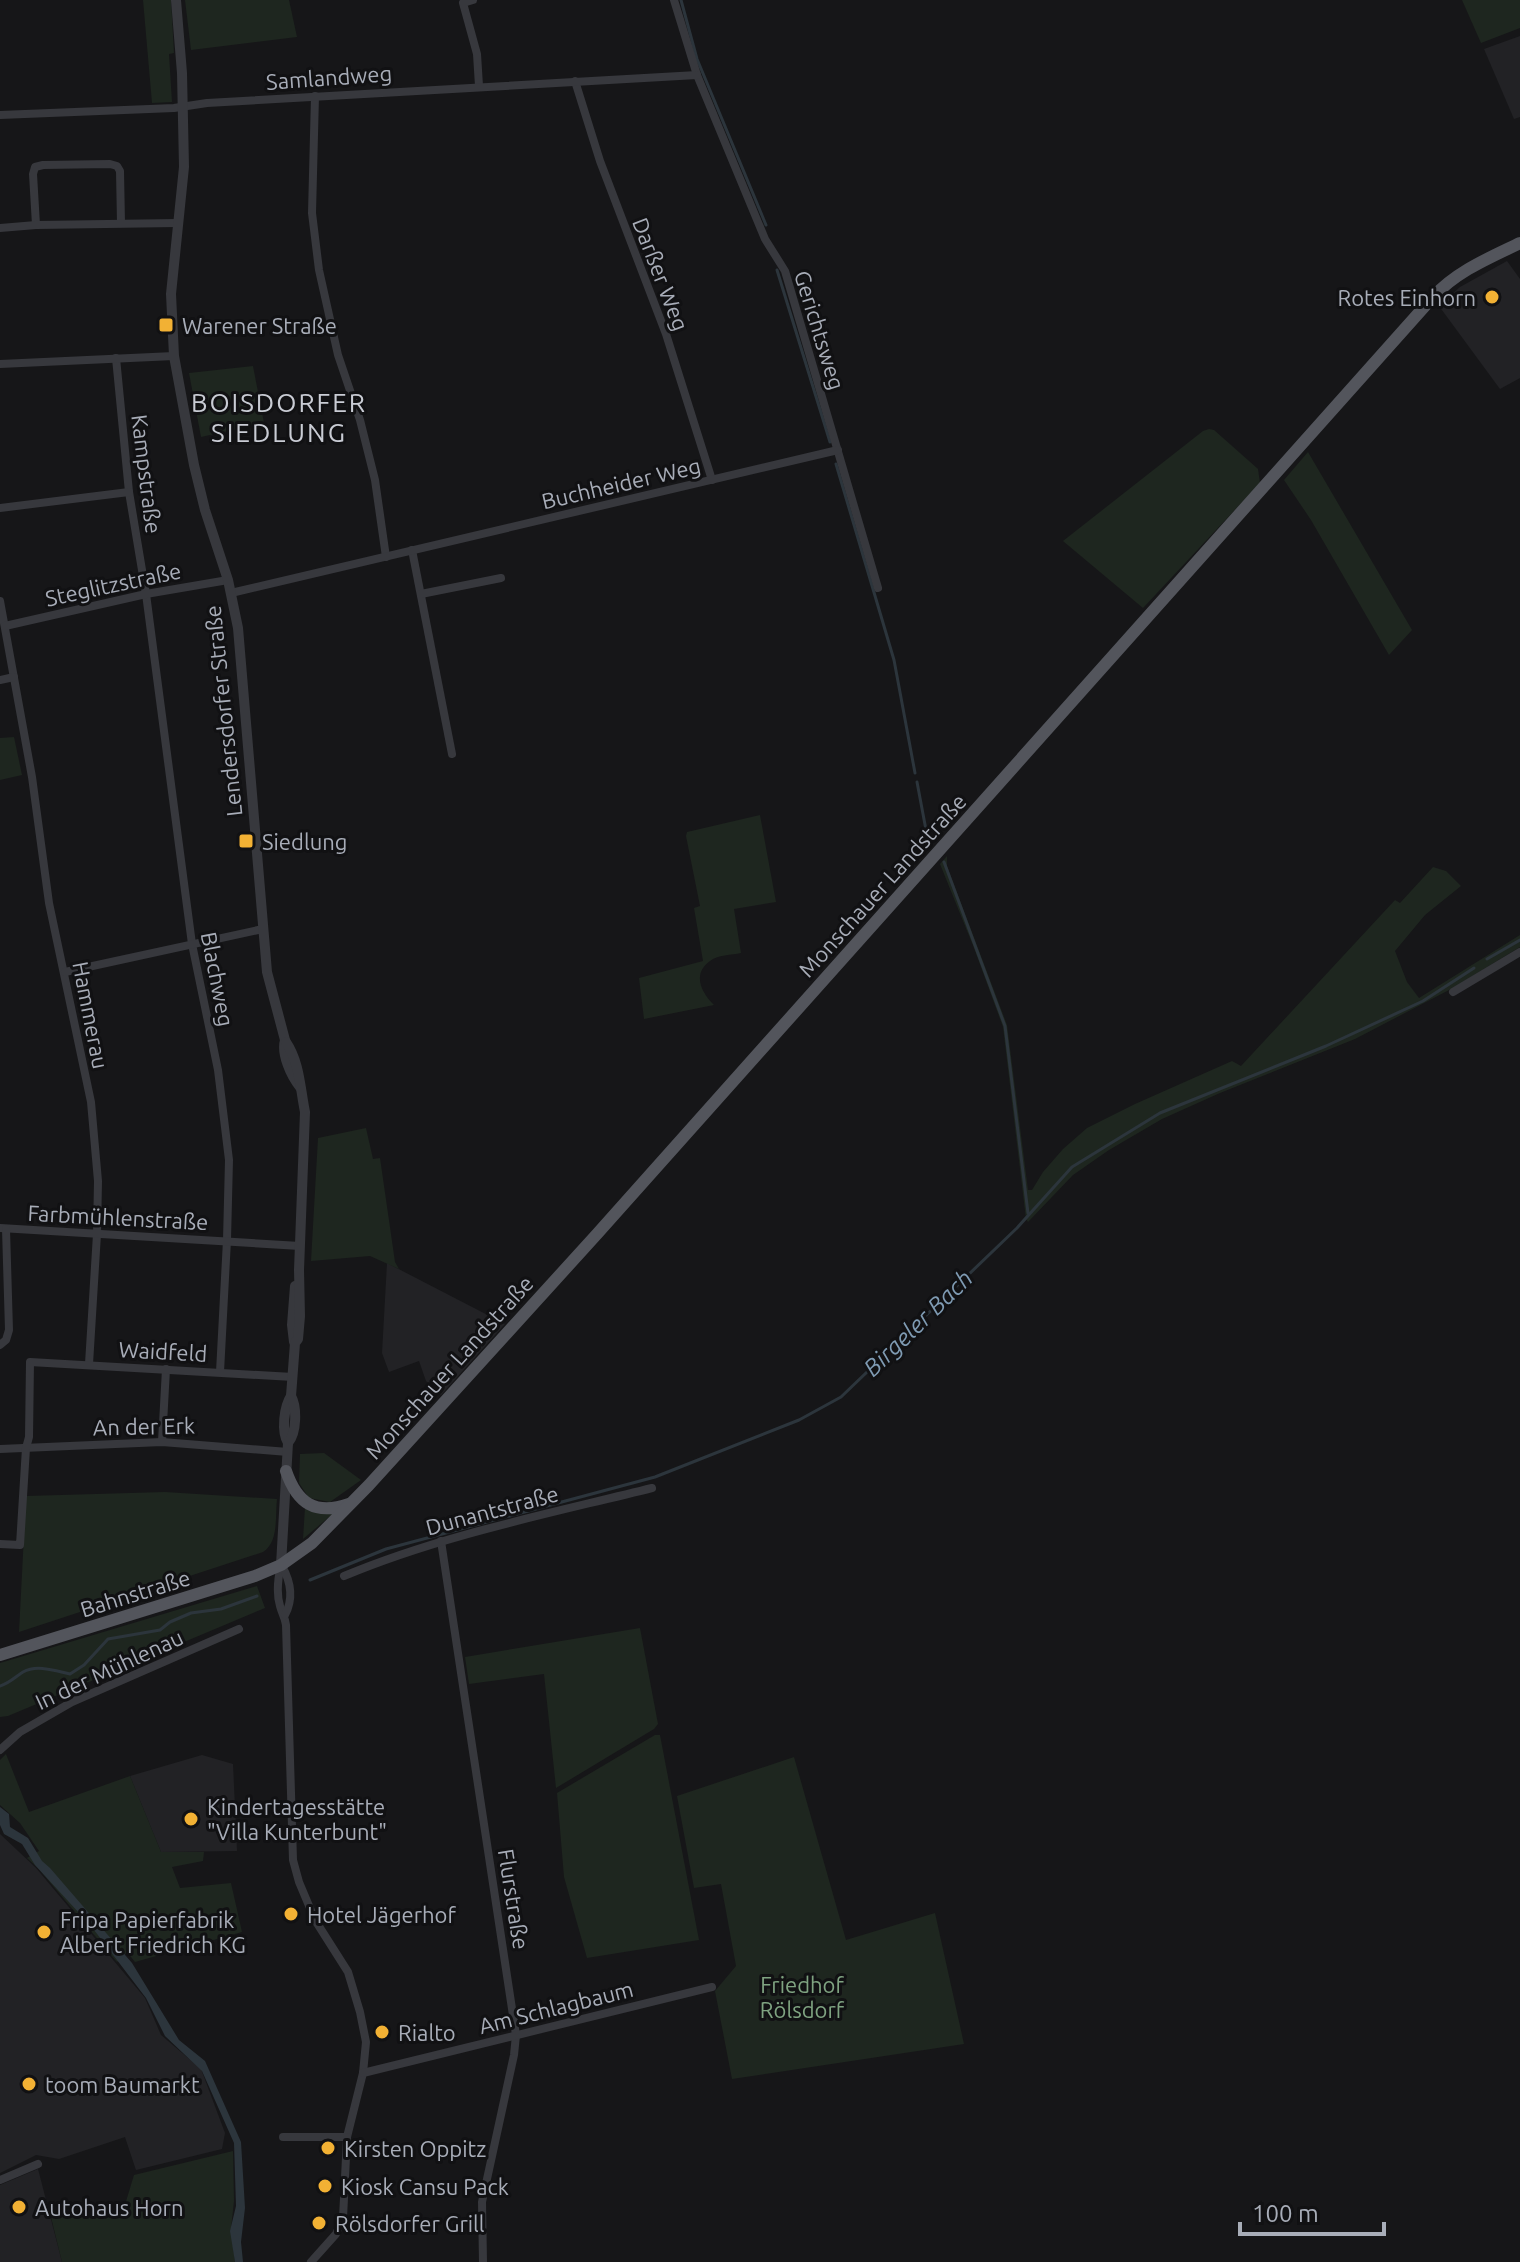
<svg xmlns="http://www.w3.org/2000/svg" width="1520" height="2262" viewBox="0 0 1520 2262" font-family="Ubuntu,sans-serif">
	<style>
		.built { fill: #222225 }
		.green { fill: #1e261f }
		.water { fill: #2c353c }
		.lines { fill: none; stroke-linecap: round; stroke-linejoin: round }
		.stream { stroke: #2c353c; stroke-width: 3 }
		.minor { stroke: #37383d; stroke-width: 8 }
		.tertiary { stroke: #37383d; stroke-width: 10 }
		.primary { stroke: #53555c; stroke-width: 12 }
		.poi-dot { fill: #f2b134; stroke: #111113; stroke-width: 3 }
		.labels { text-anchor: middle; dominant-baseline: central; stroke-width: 6; stroke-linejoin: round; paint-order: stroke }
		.street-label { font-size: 22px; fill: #a8adb8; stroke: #111113 }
		.poi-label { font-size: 22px; fill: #a8adb8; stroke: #111113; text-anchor: start }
		.park-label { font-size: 22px; fill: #7fa381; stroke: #111113 }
		.water-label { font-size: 24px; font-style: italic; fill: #7f9bb3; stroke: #111113 }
		.quarter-label { font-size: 26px; letter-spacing: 2px; fill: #c9ccd4; stroke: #111113 }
	</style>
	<rect width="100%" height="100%" fill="#161618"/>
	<g class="built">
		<polygon points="1520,36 1520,117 1514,119 1484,49"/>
		<polygon points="1507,261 1520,279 1520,378 1500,389 1439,306 1460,287"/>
		<polygon points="387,1263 505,1324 441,1395 426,1381 419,1361 389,1372 382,1353"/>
		<polygon points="202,1755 233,1764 237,1851 161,1852 130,1776"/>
		<polygon points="0,1834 36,1868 145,1998 161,2035 201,2069 225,2133 222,2149 136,2170 125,2137 59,2159 36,2155 0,2173"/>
		<polygon points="38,2169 62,2262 0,2262 0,2185"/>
	</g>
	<g class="green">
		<polygon points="143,0 171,0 174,53 169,54 172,102 152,103"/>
		<polygon points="185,0 289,0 297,37 191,50"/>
		<polygon points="1462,0 1520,0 1520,28 1481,43"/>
		<polygon points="253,366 264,423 201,437 189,373"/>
		<polygon points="1209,429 1214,430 1258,469 1260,483 1143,608 1063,541 1203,431"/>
		<polygon points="1308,452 1412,630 1389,655 1311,520 1284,480"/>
		<polygon points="14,737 22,775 0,780 0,738"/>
		<path d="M 760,815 L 776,902 L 734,909 L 741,953 C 732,955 717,955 710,961 C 692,974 701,992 714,1005 L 644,1019 L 639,978 L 703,961 L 694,908 L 700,906 L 686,836 L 687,832 Z"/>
		<polygon points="947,856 947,866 1007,1025 1028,1190 1032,1190 1043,1172 1063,1149 1087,1128 1135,1104 1232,1061 1241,1066 1395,900 1400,903 1433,867 1446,871 1461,886 1425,915 1395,951 1407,982 1419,998 1520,935 1520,947 1451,989 1355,1039 1220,1093 1162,1119 1109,1150 1073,1175 1028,1222 1026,1219 1003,1027 974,948 940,864"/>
		<polygon points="366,1128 373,1159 380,1158 395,1262 399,1269 370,1256 311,1261 318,1138"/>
		<polygon points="324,1453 361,1480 330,1502 309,1498 299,1483 300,1454"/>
		<path d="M 165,1492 L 277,1499 C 275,1516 279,1542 263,1552 L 19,1632 L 26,1496 Z"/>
		<polygon points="305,1507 335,1512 303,1539"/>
		<polygon points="257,1586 265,1608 8,1716 0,1717 0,1663"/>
		<polygon points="640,1628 658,1724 654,1729 556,1788 544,1674 469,1684 465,1657"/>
		<polygon points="655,1735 660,1735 699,1940 587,1958 564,1877 557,1793"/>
		<polygon points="6,1754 29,1812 130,1776 161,1852 204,1852 203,1861 172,1867 180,1888 231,1883 242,1932 135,1962 127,1952 117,1962 38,1868 27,1858 39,1851 20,1823 0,1805 0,1760"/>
		<polygon points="794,1757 846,1940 935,1913 964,2044 732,2079 715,1991 736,1966 721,1884 694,1888 677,1796"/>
		<polygon points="233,2151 234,2201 231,2229 235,2262 62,2262 51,2217 124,2208 134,2175"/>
	</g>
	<polygon class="water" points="0,1807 9,1814 10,1827 28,1838 42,1861 50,1868 132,1963 179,2040 205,2061 241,2142 245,2208 241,2242 243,2262 235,2262 230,2231 236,2206 234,2143 202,2071 165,2036 146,1998 91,1926 35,1865 22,1844 4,1834 0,1825"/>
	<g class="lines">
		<g class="stream">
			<polyline points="681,0 697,59 766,225"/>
			<polyline points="777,270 830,442"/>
			<polyline points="836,464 894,660 915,773"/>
			<polyline points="917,782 929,846"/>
			<polyline points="944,862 1005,1026 1028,1213"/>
			<polyline points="1487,959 1520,940"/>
			<polyline points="310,1580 386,1549 655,1477 799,1420 841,1397 1017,1228 1072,1167 1160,1113 1326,1046 1423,1001 1474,968"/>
			<path d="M 0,1686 C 10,1683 15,1677 23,1672 C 37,1664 56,1671 70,1674 L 84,1665 L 108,1639 L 160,1630 L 170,1622 L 191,1613 L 221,1609 L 257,1596"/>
		</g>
		<g class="minor">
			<polyline points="473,0 463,3 477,54 479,86"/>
			<polyline points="674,0 697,75 765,239 785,271 878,588"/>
			<polyline points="575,81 600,161 666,334 712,480"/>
			<polyline points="315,96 312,213 319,270 338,355 360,420 375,480 386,557"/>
			<polyline points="0,115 174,108 207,103 697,75"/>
			<polyline points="36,225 33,174 35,167 43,165 110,164 117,166 120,171 121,223"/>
			<polyline points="0,228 36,225 177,223"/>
			<polyline points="116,358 129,492 146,594 192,944 218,1070 229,1160 227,1240 220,1372"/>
			<polyline points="0,364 174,356"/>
			<polyline points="0,508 129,492"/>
			<polyline points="412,550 452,754"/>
			<polyline points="231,593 838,450"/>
			<polyline points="421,594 501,578"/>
			<polyline points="0,601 32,777 49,903 91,1102 98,1181 97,1234 89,1364"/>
			<polyline points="5,626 146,594 228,580"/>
			<polyline points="0,680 14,677"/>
			<polyline points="65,972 263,929"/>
			<polyline points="1453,992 1520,952"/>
			<polyline points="0,1228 300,1246"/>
			<polyline points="0,1345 6,1340 9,1330 6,1229"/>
			<polyline points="162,1442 166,1369"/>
			<polyline points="0,1449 162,1442 288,1452"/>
			<polyline points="441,1541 516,2035 514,2055 482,2202 483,2262"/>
			<polyline points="0,1544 20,1545 26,1448 29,1437 30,1362 293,1377"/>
			<path d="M 281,1565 C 278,1578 276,1593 280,1606 C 282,1614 285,1617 286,1625 L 293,1860 L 299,1882 L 315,1920 L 348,1972 L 360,2012 L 366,2042 L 363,2073 L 347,2137 L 343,2218 L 336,2234 L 311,2262"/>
			<path d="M 282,1566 C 291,1582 294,1598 285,1615"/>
			<path d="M 344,1576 C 442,1535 548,1514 652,1488"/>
			<polyline points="0,1750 20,1732 72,1702 239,1629"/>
			<polyline points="363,2073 712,1987"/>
			<polyline points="283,2137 347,2137"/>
			<polyline points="0,2180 38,2164"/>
		</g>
		<g class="tertiary">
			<path d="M 176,0 L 182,73 L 184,167 L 171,294 L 174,356 L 194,465 L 205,510 L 228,580 L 238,628 L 267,972 L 285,1040 C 281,1054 291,1076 300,1087"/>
			<polyline points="294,1342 292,1325 295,1286"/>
			<path d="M 288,1443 C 281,1431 284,1407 291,1396"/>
			<path d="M 281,1565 L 288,1443 C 297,1433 297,1407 291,1396 L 295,1343 L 298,1339 L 300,1316 L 299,1270 L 305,1112 C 300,1088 300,1063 286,1042"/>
		</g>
		<g class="primary">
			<path d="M 286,1471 C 297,1503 315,1516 349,1504"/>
			<path d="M 0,1655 L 255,1576 L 281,1565 L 312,1543 L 369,1485 L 597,1234 L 1433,297 C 1457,271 1489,258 1520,243"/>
		</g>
	</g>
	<g class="poi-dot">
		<circle cx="1492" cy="297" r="8"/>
		<rect x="158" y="317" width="16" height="16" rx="4"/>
		<rect x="238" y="833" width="16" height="16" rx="4"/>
		<circle cx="191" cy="1819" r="8"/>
		<circle cx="291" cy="1914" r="8"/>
		<circle cx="44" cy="1932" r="8"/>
		<circle cx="382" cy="2032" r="8"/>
		<circle cx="29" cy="2084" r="8"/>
		<circle cx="328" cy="2148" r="8"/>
		<circle cx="325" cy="2186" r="8"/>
		<circle cx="19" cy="2207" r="8"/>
		<circle cx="319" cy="2223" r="8"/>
	</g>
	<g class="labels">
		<g class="street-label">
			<text transform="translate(329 77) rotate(-4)">Samlandweg</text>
			<text transform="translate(661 274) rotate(69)">Darßer Weg</text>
			<text transform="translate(820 330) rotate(73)">Gerichtsweg</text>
			<text transform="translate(147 474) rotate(83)">Kampstraße</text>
			<text transform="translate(621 483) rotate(-13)">Buchheider Weg</text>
			<text transform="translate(113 584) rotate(-12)">Steglitzstraße</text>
			<text transform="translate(223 711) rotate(-96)">Lendersdorfer Straße</text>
			<text transform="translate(882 885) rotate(-48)">Monschauer Landstraße</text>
			<text transform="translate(218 979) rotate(79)">Blachweg</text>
			<text transform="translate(91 1015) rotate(79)">Hammerau</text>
			<text transform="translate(118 1217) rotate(3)">Farbmühlenstraße</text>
			<text transform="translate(163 1351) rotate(3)">Waidfeld</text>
			<text transform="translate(449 1367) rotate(-48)">Monschauer Landstraße</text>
			<text transform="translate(144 1426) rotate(-1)">An der Erk</text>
			<text transform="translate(492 1510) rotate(-15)">Dunantstraße</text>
			<text transform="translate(135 1593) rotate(-17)">Bahnstraße</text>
			<text transform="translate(109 1669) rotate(-25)">In der Mühlenau</text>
			<text transform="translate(514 1899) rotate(81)">Flurstraße</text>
			<text transform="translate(556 2007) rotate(-14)">Am Schlagbaum</text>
		</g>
		<g class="poi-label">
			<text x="1476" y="297" text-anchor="end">Rotes Einhorn</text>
			<text x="182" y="325">Warener Straße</text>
			<text x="262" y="841">Siedlung</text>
			<text x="207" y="1806">Kindertagesstätte<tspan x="207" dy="25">"Villa Kunterbunt"</tspan></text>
			<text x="307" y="1914">Hotel Jägerhof</text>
			<text x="60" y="1919">Fripa Papierfabrik<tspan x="60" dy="25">Albert Friedrich KG</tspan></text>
			<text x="398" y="2032">Rialto</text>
			<text x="45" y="2084">toom Baumarkt</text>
			<text x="344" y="2148">Kirsten Oppitz</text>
			<text x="341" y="2186">Kiosk Cansu Pack</text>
			<text x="35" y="2207">Autohaus Horn</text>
			<text x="335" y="2223">Rölsdorfer Grill</text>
		</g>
		<g class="park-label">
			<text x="802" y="1984">Friedhof<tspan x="802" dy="25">Rölsdorf</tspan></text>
		</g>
		<g class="water-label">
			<text transform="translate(918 1323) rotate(-44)">Birgeler Bach</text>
		</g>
		<g class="quarter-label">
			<text x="279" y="402">BOISDORFER<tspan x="279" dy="30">SIEDLUNG</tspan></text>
		</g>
	</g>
	<path d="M1240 2222v12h144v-12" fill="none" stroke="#a8adb8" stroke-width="4"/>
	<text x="1252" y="2222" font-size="24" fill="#a8adb8" stroke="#111113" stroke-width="6" paint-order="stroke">100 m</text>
</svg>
